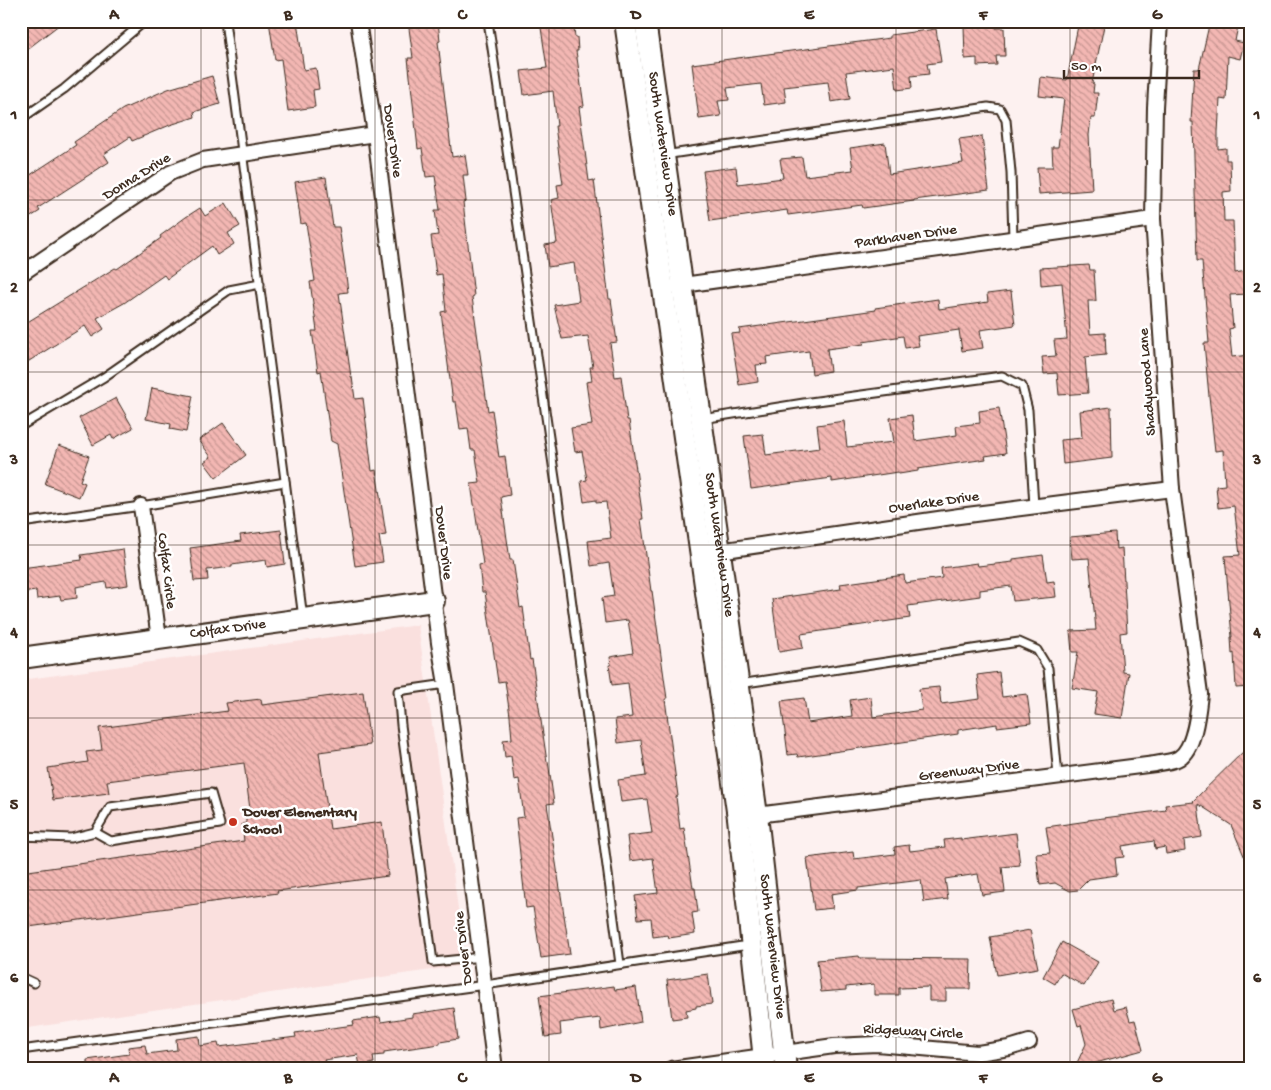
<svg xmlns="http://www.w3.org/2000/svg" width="1271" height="1090" viewBox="0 0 1271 1090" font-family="'Gochi Hand',sans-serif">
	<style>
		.built { fill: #fae0de }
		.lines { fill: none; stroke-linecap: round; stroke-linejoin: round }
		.stream { stroke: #70969e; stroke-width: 5.5 }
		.building { fill: url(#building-back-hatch); stroke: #3b2a1e }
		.lane-casing { stroke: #3b2a1e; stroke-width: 11 }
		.street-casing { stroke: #3b2a1e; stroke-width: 18 }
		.secondary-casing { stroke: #3b2a1e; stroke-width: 24 }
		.lane { stroke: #fff; stroke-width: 7 }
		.street { stroke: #fff; stroke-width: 14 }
		.secondary { stroke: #fff; stroke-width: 20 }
		.grid { fill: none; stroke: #3b2a1e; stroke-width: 1; stroke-opacity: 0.55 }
		.poi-dot { fill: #c8321e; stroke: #fff; stroke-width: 2 }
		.labels { text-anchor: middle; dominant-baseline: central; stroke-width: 5; stroke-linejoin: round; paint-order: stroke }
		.street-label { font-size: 15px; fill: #3b2a1e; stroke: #fff }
		.poi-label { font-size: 15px; font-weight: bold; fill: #3b2a1e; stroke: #fff; text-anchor: start }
		.neatline { fill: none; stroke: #3b2a1e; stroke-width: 2 }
		.grid-label { font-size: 16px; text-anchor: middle; font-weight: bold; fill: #3b2a1e }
	</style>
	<defs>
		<pattern id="building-back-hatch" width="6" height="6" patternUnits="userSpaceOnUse" patternTransform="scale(1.25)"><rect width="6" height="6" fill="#f3b7b3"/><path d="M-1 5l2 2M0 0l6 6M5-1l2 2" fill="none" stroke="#c69591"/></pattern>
	</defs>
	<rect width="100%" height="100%" fill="#fdf1f0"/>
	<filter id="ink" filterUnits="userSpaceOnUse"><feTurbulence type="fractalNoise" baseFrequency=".02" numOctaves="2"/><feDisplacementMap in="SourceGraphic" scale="10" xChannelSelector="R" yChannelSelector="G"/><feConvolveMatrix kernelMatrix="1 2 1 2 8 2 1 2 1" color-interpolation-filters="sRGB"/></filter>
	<g filter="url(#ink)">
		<polygon class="built" points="418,625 466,965 21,1029 21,680"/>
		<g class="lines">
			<polyline class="stream" points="1249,1069 1250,1068"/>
		</g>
		<g class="building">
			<polygon points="21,21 64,21 21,54"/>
			<polygon points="269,21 297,21 304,70 316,68 319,89 313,90 315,107 288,111 281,59 275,60"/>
			<polygon points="408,21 438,21 440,41 438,42 452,157 465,155 468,175 463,175 466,201 463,202 474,296 472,297 488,411 492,410 499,457 505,456 510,495 501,497 510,560 513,560 520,608 523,607 530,660 532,659 547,762 548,761 554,803 547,804 570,954 541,958 533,907 526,908 516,818 524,817 519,779 514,780 511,756 505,757 503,740 512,739 510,716 505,681 498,682 485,592 482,592 479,565 483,564 471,484 480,483 475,450 471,450 468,428 460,429 456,402 453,402 441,312 446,311 442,274 436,275 431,236 438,235 435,210 440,210 435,176 426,177 422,148 418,149 408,58 413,58"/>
			<polygon points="540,21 573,21 575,37 577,37 578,51 576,51 584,106 579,107 589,181 594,180 609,299 611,299 617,342 610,343 615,377 621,376 627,420 629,420 643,519 641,519 651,591 652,591 667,699 665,699 678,796 676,797 680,829 684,828 693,888 695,888 698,912 692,913 695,934 669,938 668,935 653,937 651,918 638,919 635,896 658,893 653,858 630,861 627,836 652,833 647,799 621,802 618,780 646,776 641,740 618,743 615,719 632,717 628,683 612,685 609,665 611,665 610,657 633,653 628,620 605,623 602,598 614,596 609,563 591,566 588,541 611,538 606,502 596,503 596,500 584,502 581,481 587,480 582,451 575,452 571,428 592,425 586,382 592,381 590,367 593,367 588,336 562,339 554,305 579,301 574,263 548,267 545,245 557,243 551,200 559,198 557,185 563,184 555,126 557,126 553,91 524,95 521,71 547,68"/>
			<polygon points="1079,21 1105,21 1092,83 1094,84 1093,93 1098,93 1095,118 1091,118 1089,135 1092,190 1039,194 1037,167 1053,167 1052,147 1058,147 1064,99 1039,96 1041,77 1067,80"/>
			<polygon points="1210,21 1239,21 1235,41 1244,43 1240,59 1228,56 1226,100 1220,99 1218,132 1218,149 1226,148 1226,160 1230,160 1231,191 1223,192 1224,221 1233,221 1235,273 1246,271 1247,294 1230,295 1233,328 1229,329 1232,357 1249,355 1250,366 1250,687 1236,688 1234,653 1232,654 1231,637 1232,637 1225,556 1240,555 1234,506 1218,508 1216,486 1225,485 1223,450 1215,451 1209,396 1204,343 1209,343 1202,261 1197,261 1193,122 1191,122 1194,69 1199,69"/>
			<polygon points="996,23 996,28 1004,28 1005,56 996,56 997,65 977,66 977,58 965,59 964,25"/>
			<polygon points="936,29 941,62 927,64 929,74 911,76 912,88 897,90 894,66 846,72 850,99 831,102 828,82 784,87 786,102 764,105 761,84 727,88 729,100 718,101 721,116 699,119 692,64 890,38 890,35"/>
			<polygon points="212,76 220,104 194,112 195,117 170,125 132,141 130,137 104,154 109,162 38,208 40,211 21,223 21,181 76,145 74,142 123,109 168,89"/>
			<polygon points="982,136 989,190 914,200 914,201 863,208 862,205 788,215 787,210 710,221 703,171 736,167 738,184 783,178 780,159 802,157 805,176 853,170 850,148 885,143 889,174 963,163 959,139"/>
			<polygon points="326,177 333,227 339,227 345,267 348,292 339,293 351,377 352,377 355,399 363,398 372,471 376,470 386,535 379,536 383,562 355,566 337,444 331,441 321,371 318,372 312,331 317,331 310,282 315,281 306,223 301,224 295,182"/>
			<polygon points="226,203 240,226 228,233 234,244 217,255 212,246 167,279 164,275 124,303 97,318 104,329 92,337 85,326 21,366 21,326 115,268 117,269 161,238 160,236 186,217 200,208 205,216"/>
			<polygon points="1089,265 1090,270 1094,270 1096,301 1088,301 1090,334 1105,333 1106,355 1085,357 1088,393 1059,395 1057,373 1044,374 1042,357 1056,356 1054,340 1067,339 1062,283 1041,285 1040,268"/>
			<polygon points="1011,291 1015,325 980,330 983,348 962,351 959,330 917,336 919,346 905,348 903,336 863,342 864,344 827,349 830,371 812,374 809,351 766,357 767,364 756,365 758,382 739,385 731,334 740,333 739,329 876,310 875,308 938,299 939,309 988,302 987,294"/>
			<polygon points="152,388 193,396 186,432 170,429 171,424 146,419"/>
			<polygon points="116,398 133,428 113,439 111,435 93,445 79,418"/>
			<polygon points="1111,407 1112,458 1063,464 1061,440 1082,438 1080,411"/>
			<polygon points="999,408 1006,453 985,456 986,459 918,469 918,471 899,474 898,472 832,482 832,478 751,489 744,436 763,434 766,455 820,448 817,425 844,421 847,447 894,442 890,418 912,415 915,441 957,435 956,426 980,423 979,411"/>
			<polygon points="223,423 246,455 216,478 204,462 211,457 199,440"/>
			<polygon points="59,445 89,456 80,481 85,483 79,497 45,484"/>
			<polygon points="281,530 285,564 267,567 266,560 232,565 232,567 207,570 208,580 194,581 190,548 241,541 240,535"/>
			<polygon points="1115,533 1116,549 1122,548 1127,632 1120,633 1123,672 1129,673 1122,718 1094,714 1098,692 1072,688 1078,652 1072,652 1070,631 1096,630 1089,558 1072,559 1070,537"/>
			<polygon points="123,549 128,585 107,588 106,582 76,587 77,598 61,600 60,596 37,599 36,591 21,593 21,568 82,560 81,555"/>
			<polygon points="1043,555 1047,582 1054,581 1056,597 1013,601 1011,586 980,590 980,596 908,606 910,618 801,634 803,648 779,652 772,599 841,589 840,584 904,575 905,583 942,578 941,568 977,563 978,566 1013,562 1013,559"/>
			<polygon points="999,672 1002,697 1027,694 1031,723 997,727 997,724 958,730 958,734 798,757 797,754 788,755 781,701 804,698 808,723 852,716 850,700 871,697 873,717 922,710 919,689 939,687 941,704 980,699 977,675"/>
			<polygon points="363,692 370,745 319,752 330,829 382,822 388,876 277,891 278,893 21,928 21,872 244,841 242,824 246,823 246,818 251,817 244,763 107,781 109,793 53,800 48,768 88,762 86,752 102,750 99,728 228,711 226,703 261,699 262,705"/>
			<polygon points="1250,745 1250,870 1231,825 1198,804 1202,837 1184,840 1185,851 1166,854 1165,847 1155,849 1154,841 1122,846 1124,857 1115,858 1117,875 1089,879 1078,890 1070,891 1055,883 1040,885 1036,854 1050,853 1046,827 1088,821 1088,820 1166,810 1165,805 1194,802 1193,801"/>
			<polygon points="1016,833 1020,865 1002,867 1005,892 982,895 978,874 945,879 948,899 924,902 921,880 858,888 858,890 831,894 833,908 814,910 807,858 853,852 854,859 895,854 894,847 909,845 910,851 945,847 944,840 961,838 961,840"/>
			<polygon points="1030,930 1038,968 997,975 990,937"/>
			<polygon points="1062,942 1098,962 1084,986 1061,973 1055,984 1043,977"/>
			<polygon points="859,956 860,958 971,959 970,989 946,989 946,1001 929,1001 929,987 899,988 899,995 874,995 874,984 846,987 846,990 821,992 817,960"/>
			<polygon points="708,974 712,1004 696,1006 696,1008 686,1010 687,1017 672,1019 667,980"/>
			<polygon points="614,986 615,990 636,987 641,1022 601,1030 600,1018 560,1023 561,1035 545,1037 539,996"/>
			<polygon points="1111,999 1114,1010 1126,1007 1130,1021 1135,1020 1143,1050 1074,1069 1086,1044 1081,1025 1078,1026 1073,1009"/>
			<polygon points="454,1008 458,1039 440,1042 440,1044 384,1052 384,1055 373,1056 374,1063 360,1066 358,1055 324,1060 325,1062 312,1064 313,1069 87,1069 87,1060 129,1054 128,1047 145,1045 147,1054 177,1050 176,1039 199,1036 200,1046 218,1043 219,1047 296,1037 295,1033 354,1025 353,1021 380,1017 381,1022 412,1017 412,1014"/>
		</g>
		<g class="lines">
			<defs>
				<g id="lane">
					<polyline points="225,21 303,618"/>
					<polyline points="488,21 557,492 620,964"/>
					<polyline points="21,119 64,89 145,21"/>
					<polyline points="664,155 988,107 1000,109 1006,120 1011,172 1013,238"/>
					<polyline points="702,419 810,402 1002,376 1022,386 1028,410 1034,506"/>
					<polyline points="21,426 104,377 229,290 260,284"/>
					<polyline points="21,523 141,506 285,482"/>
					<polyline points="446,684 398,691 401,725 433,962 482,957"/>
					<polyline points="739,684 1019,642 1037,650 1048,668 1058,776"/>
					<polyline points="21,836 71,838 95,832 111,841 220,824 211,793 110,807 95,832"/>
					<polyline points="21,977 34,983"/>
					<polyline points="21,1050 485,985 749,945"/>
				</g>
				<g id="street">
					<polyline points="358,21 375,134 439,643 446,684 495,1069"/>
					<polyline points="21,274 170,173 203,160 375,134"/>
					<polyline points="676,286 1153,219"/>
					<polyline points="141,506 159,639"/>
					<polyline points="712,552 959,516 1172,489"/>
					<path d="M 749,816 L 1155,764 C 1162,762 1173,762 1179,758 C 1195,748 1198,711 1200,694 L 1172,489 L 1153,219 L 1155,107 L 1160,21"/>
					<polyline points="671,1069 834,1046 877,1044 978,1053 1009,1048 1029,1042"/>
				</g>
				<g id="secondary">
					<polyline points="625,21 738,818 765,1069"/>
					<path id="s1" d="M 645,21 L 757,815 L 786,1069"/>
					<path id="s2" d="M 21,658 L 434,601"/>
				</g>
			</defs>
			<use href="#lane" class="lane-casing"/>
			<use href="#street" class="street-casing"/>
			<use href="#secondary" class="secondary-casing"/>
			<use href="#lane" class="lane"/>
			<use href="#street" class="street"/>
			<use href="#secondary" class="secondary"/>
		</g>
	</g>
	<path class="grid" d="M 201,21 L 201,1069M 375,21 L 375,1069M 549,21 L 549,1069M 722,21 L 722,1069M 896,21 L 896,1069M 1070,21 L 1070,1069M 21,200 L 1250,200M 21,372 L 1250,372M 21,545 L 1250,545M 21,718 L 1250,718M 21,890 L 1250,890"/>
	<circle class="poi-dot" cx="233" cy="822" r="5"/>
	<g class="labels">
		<g class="street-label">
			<text transform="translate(392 141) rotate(82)">Dover Drive</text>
			<text stroke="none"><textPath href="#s1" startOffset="124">South Waterview Drive</textPath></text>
			<text transform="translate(137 177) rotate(-32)">Donna Drive</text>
			<text transform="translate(906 237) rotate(-8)">Parkhaven Drive</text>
			<text transform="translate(1148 382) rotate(-94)">Shadywood Lane</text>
			<text transform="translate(934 503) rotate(-8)">Overlake Drive</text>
			<text transform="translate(443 543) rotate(83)">Dover Drive</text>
			<text stroke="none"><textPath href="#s1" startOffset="529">South Waterview Drive</textPath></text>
			<text transform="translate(166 571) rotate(83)">Colfax Circle</text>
			<text stroke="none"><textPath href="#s2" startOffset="209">Colfax Drive</textPath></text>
			<text transform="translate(969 771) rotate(-7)">Greenway Drive</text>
			<text stroke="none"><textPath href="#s1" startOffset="934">South Waterview Drive</textPath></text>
			<text transform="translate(464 948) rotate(-97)">Dover Drive</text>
			<text transform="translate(913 1032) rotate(3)">Ridgeway Circle</text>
		</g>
		<g class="poi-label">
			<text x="243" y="813">Dover Elementary<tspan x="243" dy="17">School</tspan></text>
		</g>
	</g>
	<rect width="1271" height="1090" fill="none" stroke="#fff" stroke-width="55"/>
	<path d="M1064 70v8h135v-8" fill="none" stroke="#3b2a1e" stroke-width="2.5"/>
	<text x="1071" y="70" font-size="15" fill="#3b2a1e" stroke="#ffffff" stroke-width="4" paint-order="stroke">50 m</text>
	<rect x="28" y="28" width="1216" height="1034" class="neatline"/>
	<g class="grid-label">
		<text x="114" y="19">A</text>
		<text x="288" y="19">B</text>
		<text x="462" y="19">C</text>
		<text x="636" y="19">D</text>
		<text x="809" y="19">E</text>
		<text x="983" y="19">F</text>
		<text x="1157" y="19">G</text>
		<text x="14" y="119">1</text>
		<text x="1257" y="119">1</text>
		<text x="14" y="292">2</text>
		<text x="1257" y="292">2</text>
		<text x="14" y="464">3</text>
		<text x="1257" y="464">3</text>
		<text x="14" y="637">4</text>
		<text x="1257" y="637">4</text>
		<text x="14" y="809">5</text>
		<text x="1257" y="809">5</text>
		<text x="14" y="982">6</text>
		<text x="1257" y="982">6</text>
		<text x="114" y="1082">A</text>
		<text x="288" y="1082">B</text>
		<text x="462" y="1082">C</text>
		<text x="636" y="1082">D</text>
		<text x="809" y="1082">E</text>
		<text x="983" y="1082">F</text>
		<text x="1157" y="1082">G</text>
	</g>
</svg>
